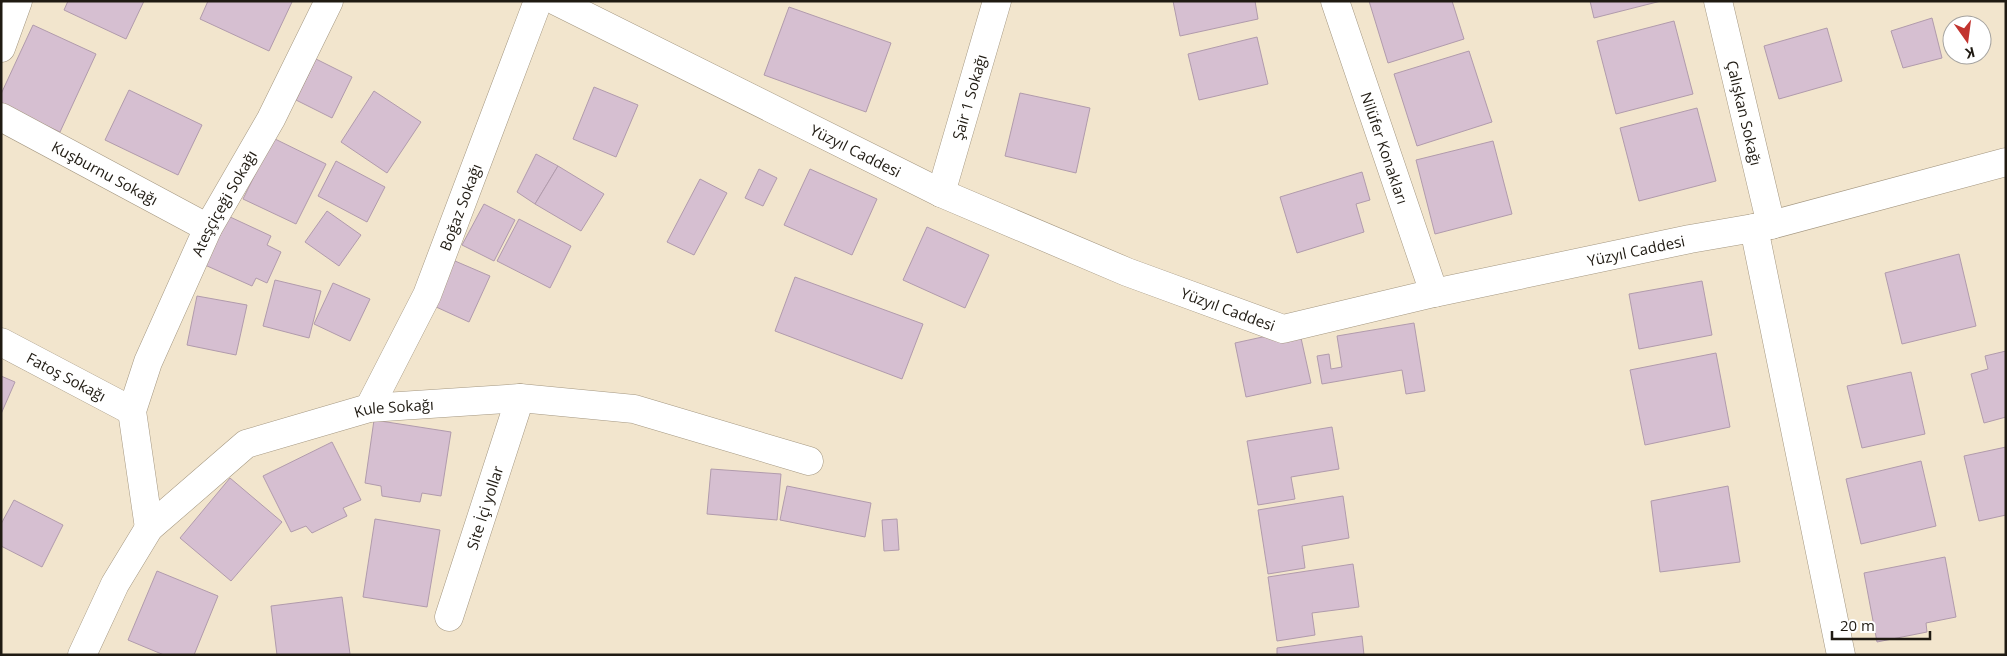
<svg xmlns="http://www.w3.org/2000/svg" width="2007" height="656" viewBox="0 0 2007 656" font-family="'Open Sans',sans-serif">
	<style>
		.building { fill: #d6bfd1; stroke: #b19bac }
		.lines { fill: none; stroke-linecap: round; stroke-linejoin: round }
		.minor-casing { stroke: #a49781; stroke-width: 29 }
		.minor { stroke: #fff; stroke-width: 28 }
		.labels { text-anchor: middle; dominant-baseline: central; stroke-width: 4; stroke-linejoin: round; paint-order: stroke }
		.street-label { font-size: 15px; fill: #1f1a12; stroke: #fff }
	</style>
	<rect width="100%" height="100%" fill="#f2e5cd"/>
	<g class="building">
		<polygon points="68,1 144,1 126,39 64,10"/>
		<polygon points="208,1 290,1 292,2 269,51 200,19"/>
		<polygon points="1173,1 1255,1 1258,19 1180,36"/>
		<polygon points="1369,1 1452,1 1464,39 1388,63"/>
		<polygon points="1590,1 1661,1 1594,18"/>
		<polygon points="789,7 891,43 866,112 764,75"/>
		<polygon points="1932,18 1942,58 1903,68 1891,31"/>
		<polygon points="1674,21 1693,94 1616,114 1597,41"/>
		<polygon points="33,25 96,54 60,132 1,105 1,94"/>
		<polygon points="1827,28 1842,81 1779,99 1764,46"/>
		<polygon points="1257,37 1268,84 1199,100 1188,54"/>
		<polygon points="1469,51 1492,122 1417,146 1394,74"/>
		<polygon points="316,59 352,77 332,118 296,100"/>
		<polygon points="594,87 638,105 616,157 573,139"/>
		<polygon points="129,90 202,125 178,175 105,140"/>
		<polygon points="374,91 421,122 387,173 341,142"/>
		<polygon points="1020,93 1090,108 1076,173 1005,156"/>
		<polygon points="1697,108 1716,181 1639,201 1620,128"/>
		<polygon points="273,138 326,164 296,224 243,199"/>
		<polygon points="1493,141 1512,214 1435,234 1416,160"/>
		<polygon points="536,154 558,166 535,204 517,192"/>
		<polygon points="336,161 385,187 367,222 318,196"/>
		<polygon points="558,166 604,194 581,231 535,204"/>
		<polygon points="759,169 777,178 763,206 745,198"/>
		<polygon points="810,169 877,199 852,255 784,225"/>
		<polygon points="1362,172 1370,200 1356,204 1364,232 1297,253 1280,197"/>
		<polygon points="700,179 727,193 694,255 667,242"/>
		<polygon points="484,204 515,220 494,261 462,245"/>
		<polygon points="327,211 361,235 339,266 305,242"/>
		<polygon points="228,216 271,236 267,245 281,252 267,283 256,278 252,286 205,265"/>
		<polygon points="519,219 571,246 550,288 497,261"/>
		<polygon points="927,227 989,255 965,308 903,280"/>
		<polygon points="1959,254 1976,326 1902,344 1885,273"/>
		<polygon points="455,261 490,276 469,322 434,306"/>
		<polygon points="795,277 923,324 902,379 775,331"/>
		<polygon points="275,280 321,291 309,338 263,326"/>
		<polygon points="1702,281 1712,335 1639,349 1629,294"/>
		<polygon points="333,283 370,299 350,341 314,324"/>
		<polygon points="197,296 247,305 236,355 187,345"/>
		<polygon points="1414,323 1425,391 1406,394 1402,370 1322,384 1317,356 1329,354 1331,369 1342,367 1337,336"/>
		<polygon points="1299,329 1311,383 1246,397 1235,343"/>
		<polygon points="2006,351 2006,417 1984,423 1971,374 1988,369 1985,356"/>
		<polygon points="1716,353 1730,427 1645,445 1630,370"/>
		<polygon points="1911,372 1925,434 1862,448 1847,386"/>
		<polygon points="1,376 15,382 1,414"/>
		<polygon points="374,420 451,432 441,496 422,493 420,502 382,496 381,486 365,483"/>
		<polygon points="1332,427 1339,469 1291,477 1295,499 1258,505 1247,441"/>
		<polygon points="332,442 361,500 343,508 347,516 312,533 306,526 291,532 263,476"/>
		<polygon points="2006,447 2006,515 1979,521 1964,456"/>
		<polygon points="1921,461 1936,526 1861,544 1846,479"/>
		<polygon points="711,469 781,474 777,520 707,514"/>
		<polygon points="230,478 282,522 231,581 180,538"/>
		<polygon points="787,486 871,503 865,537 780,520"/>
		<polygon points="1728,486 1740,562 1660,572 1651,501"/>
		<polygon points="1343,496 1349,538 1302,546 1305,568 1268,574 1258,510"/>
		<polygon points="14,500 63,525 42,567 1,546 1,524"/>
		<polygon points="375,519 440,530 427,607 363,597"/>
		<polygon points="897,519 899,550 884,551 882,520"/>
		<polygon points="1945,557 1956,617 1926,623 1927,632 1877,642 1864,573"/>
		<polygon points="1353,564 1359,607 1312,613 1315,635 1277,641 1268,577"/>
		<polygon points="157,571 218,596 194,655 164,655 128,640"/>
		<polygon points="342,597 350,654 277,655 271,606"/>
		<polygon points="1362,636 1364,655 1277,655 1277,648"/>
	</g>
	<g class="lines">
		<defs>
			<g id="minor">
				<path id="s1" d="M 556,1 L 941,193 L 1127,272 L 1283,329 L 1434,293 L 1690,239 L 1771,225 L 2006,162"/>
				<path id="s2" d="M 1335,1 L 1434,293"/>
				<path id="s3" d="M 1718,1 L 1771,225"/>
				<polyline points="1,48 18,1"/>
				<path id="s4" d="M 1,117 L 208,228"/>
				<path id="s5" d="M 941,193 L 997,1"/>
				<polyline points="1754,228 1841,655"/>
				<path id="s6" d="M 1,342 L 132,411"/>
				<path id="s7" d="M 369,408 L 427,295 L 538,1"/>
				<path id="s8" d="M 149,528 L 132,411 L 148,362 L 208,228 L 271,119 L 329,1"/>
				<path id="s9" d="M 449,617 L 520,398"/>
				<path id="s10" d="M 82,655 L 115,584 L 149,528 L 246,444 L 369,408 L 520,398 L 634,409 L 809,461"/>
			</g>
		</defs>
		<use href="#minor" class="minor-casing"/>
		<use href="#minor" class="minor"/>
	</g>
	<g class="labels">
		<g class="street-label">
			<text stroke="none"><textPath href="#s5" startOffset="100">Şair 1 Sokağı</textPath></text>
			<text stroke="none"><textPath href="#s3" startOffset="115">Çalışkan Sokağı</textPath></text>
			<text stroke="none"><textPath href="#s2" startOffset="155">Nilüfer Konakları</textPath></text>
			<text stroke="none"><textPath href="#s1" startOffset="335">Yüzyıl Caddesi</textPath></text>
			<text stroke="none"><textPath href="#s4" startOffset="118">Kuşburnu Sokağı</textPath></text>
			<text stroke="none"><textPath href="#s8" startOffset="346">Ateşçiçeği Sokağı</textPath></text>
			<text stroke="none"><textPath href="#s7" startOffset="221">Boğaz Sokağı</textPath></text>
			<text stroke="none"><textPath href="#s1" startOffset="1160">Yüzyıl Caddesi</textPath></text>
			<text stroke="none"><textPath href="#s1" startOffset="740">Yüzyıl Caddesi</textPath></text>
			<text stroke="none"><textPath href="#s6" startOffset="74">Fatoş Sokağı</textPath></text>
			<text stroke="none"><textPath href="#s10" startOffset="425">Kule Sokağı</textPath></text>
			<text stroke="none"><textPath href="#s9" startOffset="115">Site İçi yollar</textPath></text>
		</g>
	</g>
	<rect width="2007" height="656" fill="none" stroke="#1f1a12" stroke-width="5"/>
	<g transform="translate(1967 40) rotate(166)"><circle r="24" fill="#ffffff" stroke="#a5a3a0"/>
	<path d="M0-4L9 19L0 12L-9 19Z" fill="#c2342f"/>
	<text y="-8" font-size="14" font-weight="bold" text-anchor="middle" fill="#1f1a12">K</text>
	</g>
	<path d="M1832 631v8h98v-8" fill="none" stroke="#1f1a12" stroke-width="2.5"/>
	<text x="1840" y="631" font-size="15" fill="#1f1a12" stroke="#ffffff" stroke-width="4" paint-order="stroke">20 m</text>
</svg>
